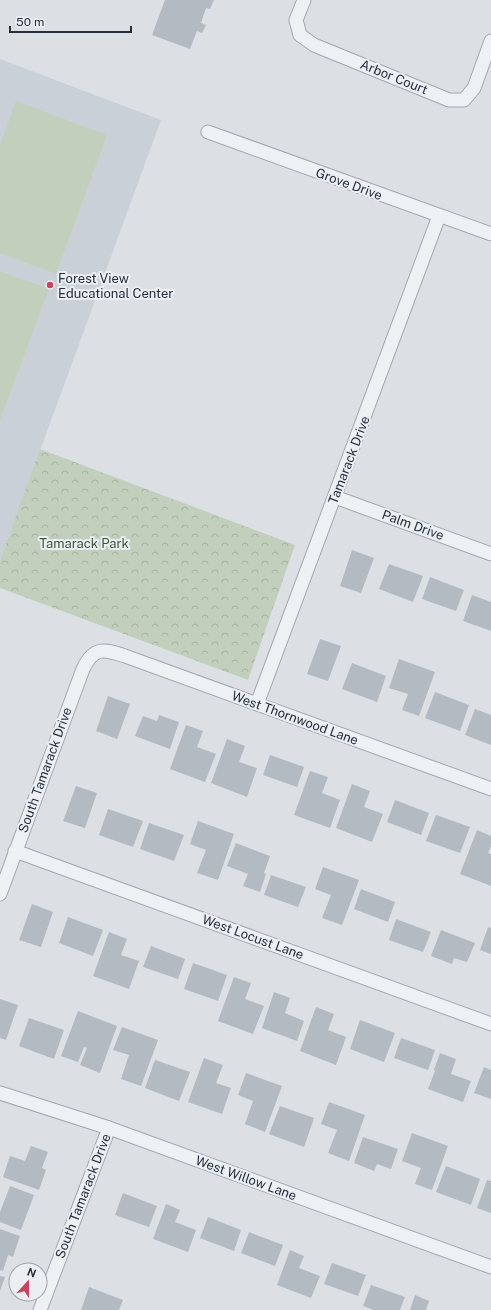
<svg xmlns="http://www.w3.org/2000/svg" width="491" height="1310" viewBox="0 0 491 1310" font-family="'Public Sans',sans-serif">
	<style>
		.built { fill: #cad0d7 }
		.grass { fill: #c3cfbd }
		.park { fill: url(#park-crowns) }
		.building { fill: #b3bac2 }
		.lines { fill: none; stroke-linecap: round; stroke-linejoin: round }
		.street-casing { stroke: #a2a7af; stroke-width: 15 }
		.street { stroke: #eef1f4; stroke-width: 13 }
		.poi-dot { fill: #c84463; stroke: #ebeff3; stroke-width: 1.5 }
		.labels { text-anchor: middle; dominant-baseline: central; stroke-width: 4; stroke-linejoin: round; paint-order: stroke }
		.street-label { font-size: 13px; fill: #262f3b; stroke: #ebeff3 }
		.poi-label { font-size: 13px; fill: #262f3b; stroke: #ebeff3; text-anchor: start }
		.park-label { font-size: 13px; fill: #3d5634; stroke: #ebeff3 }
	</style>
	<defs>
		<pattern id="park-crowns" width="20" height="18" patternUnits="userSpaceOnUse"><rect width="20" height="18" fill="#c3cfbd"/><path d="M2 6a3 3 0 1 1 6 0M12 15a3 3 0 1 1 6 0" fill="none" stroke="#a7b2a3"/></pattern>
	</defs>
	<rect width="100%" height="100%" fill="#dce0e5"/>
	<polygon class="built" points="0,59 161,120 0,560"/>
	<g class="grass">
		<polygon points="16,101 107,135 56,274 0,253 0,145"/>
		<polygon points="0,271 49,289 0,420"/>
	</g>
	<polygon class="park" points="40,449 295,545 248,680 0,588 0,560"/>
	<g class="building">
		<polygon points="165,0 214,0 210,9 206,8 201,23 206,25 202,33 197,31 190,49 152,35"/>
		<polygon points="352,550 374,558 361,593 340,586"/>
		<polygon points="389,564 423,576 413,602 379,589"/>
		<polygon points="430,577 464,590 456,611 422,599"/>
		<polygon points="472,595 491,602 491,631 463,621"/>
		<polygon points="320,639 341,646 328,681 307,674"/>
		<polygon points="399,659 435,672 419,716 402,710 408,694 389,688"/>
		<polygon points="352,663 386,676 377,702 342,689"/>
		<polygon points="435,692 469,705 460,731 425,718"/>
		<polygon points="108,696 130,704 117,739 96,731"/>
		<polygon points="475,709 491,715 491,745 465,735"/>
		<polygon points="159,715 179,722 170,749 135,736 143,716 157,721"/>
		<polygon points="186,725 203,731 197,747 216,754 205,782 170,769"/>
		<polygon points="227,739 245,746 239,762 257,768 247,797 211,783"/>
		<polygon points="270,755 304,767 297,787 263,775"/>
		<polygon points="310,771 328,777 322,793 340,800 330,828 294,815"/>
		<polygon points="352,784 370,791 364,807 383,814 372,842 336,828"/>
		<polygon points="76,786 97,793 85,828 63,821"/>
		<polygon points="395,800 429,813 421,835 387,822"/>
		<polygon points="108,809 143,821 133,847 99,835"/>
		<polygon points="436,815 470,827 460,853 426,841"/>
		<polygon points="198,821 234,834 218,880 197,873 206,850 190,844"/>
		<polygon points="149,823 184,835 174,861 140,849"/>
		<polygon points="477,830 491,836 491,846 488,853 491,854 491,886 460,874"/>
		<polygon points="236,843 270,856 264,873 266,874 260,892 243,886 248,874 227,866"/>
		<polygon points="323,867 359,880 342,925 322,918 331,895 315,889"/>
		<polygon points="271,875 306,887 298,907 264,895"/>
		<polygon points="361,889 395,902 388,922 354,909"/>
		<polygon points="32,904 53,912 41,947 19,940"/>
		<polygon points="68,917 103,930 93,956 59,943"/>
		<polygon points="396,919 431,932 423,952 389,940"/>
		<polygon points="488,927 491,928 491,954 480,950"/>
		<polygon points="441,930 475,943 467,962 454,958 452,964 431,956"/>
		<polygon points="109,932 127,939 121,955 139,961 129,989 93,976"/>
		<polygon points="151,946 185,959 178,979 143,967"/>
		<polygon points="193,963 227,975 218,1001 184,989"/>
		<polygon points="234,977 251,983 245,999 264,1006 253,1034 218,1021"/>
		<polygon points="274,992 290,998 285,1013 304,1021 297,1041 262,1028"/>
		<polygon points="0,999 18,1005 6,1040 0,1038"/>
		<polygon points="316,1007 334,1014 328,1030 346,1037 336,1065 300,1051"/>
		<polygon points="78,1011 117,1026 100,1073 80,1065 87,1048 84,1047 78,1062 61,1056"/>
		<polygon points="29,1018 64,1030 54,1059 19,1046"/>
		<polygon points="360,1020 395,1033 384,1062 350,1049"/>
		<polygon points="122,1027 158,1040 141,1086 121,1079 129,1055 113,1050"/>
		<polygon points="401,1038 435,1050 428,1070 394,1058"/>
		<polygon points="440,1053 456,1059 451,1074 471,1081 463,1102 428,1089 435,1071 434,1070"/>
		<polygon points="204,1058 223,1065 216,1083 231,1088 222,1114 188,1102"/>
		<polygon points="155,1060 190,1072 179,1101 145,1088"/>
		<polygon points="484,1067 491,1070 491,1099 474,1093"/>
		<polygon points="246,1073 282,1086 265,1132 245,1124 253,1101 238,1095"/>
		<polygon points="329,1102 365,1115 349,1161 328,1153 337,1130 321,1124"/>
		<polygon points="280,1106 314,1118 304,1147 269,1134"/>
		<polygon points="412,1133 448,1146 432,1190 415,1184 421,1168 402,1161"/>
		<polygon points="363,1137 398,1149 391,1169 377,1164 374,1171 354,1163"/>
		<polygon points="31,1146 48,1152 42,1168 46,1170 39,1190 3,1177 10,1156 25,1161"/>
		<polygon points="446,1166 480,1179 471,1205 436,1192"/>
		<polygon points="487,1180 491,1181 491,1213 477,1208"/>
		<polygon points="10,1186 34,1195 21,1230 0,1222 0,1212"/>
		<polygon points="123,1193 157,1206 149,1227 115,1215"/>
		<polygon points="166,1204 180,1210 175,1222 196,1230 188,1252 153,1239"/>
		<polygon points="208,1217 241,1230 234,1251 200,1238"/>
		<polygon points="0,1229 20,1236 13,1257 8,1255 3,1271 0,1270"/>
		<polygon points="249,1232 283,1245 275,1266 241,1253"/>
		<polygon points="290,1250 304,1256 299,1268 320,1276 311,1298 277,1285"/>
		<polygon points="332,1263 366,1275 358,1296 324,1284"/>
		<polygon points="0,1276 5,1277 0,1291"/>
		<polygon points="371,1285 405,1297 400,1310 374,1310 363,1306"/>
		<polygon points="89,1287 123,1300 119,1310 81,1310"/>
		<polygon points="415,1295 429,1301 426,1310 410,1310"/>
	</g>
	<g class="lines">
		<defs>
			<g id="street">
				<polyline points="304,0 296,20 300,35 314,45 449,100 464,100 474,88 491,41"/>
				<polyline points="208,132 491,234"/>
				<polyline points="335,497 491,554"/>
				<polyline points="257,704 439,216"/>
				<polyline points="15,851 491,1024"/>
				<path d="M 0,894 L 83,669 C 94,646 104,649 125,656 L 491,789"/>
				<polyline points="0,1093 109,1128 491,1267"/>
				<polyline points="40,1310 109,1128"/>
			</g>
		</defs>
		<use href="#street" class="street-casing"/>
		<use href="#street" class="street"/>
	</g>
	<circle class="poi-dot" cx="50" cy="285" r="4"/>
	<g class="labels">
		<g class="street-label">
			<text transform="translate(394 77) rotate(22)">Arbor Court</text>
			<text transform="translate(349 184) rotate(20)">Grove Drive</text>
			<text transform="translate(349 460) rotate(-69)">Tamarack Drive</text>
			<text transform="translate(413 525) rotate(20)">Palm Drive</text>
			<text transform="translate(295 718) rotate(20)">West Thornwood Lane</text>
			<text transform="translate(45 770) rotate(-70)">South Tamarack Drive</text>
			<text transform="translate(253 937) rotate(20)">West Locust Lane</text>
			<text transform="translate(246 1178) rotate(20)">West Willow Lane</text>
			<text transform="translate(83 1196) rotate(-69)">South Tamarack Drive</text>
		</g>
		<g class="poi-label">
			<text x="58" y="278">Forest View<tspan x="58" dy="15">Educational Center</tspan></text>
		</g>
		<g class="park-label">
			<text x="84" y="543">Tamarack Park</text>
		</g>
	</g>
	<g transform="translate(28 1282) rotate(21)"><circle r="19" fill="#ebeff3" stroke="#9ca2a9"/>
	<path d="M0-3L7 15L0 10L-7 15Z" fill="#c84463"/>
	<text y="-6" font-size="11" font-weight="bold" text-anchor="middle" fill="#262f3b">N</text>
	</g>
	<path d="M10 26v6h121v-6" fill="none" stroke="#262f3b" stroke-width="2"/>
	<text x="16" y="26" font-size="12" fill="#262f3b" stroke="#ebeff3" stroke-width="3" paint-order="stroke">50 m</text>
</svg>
